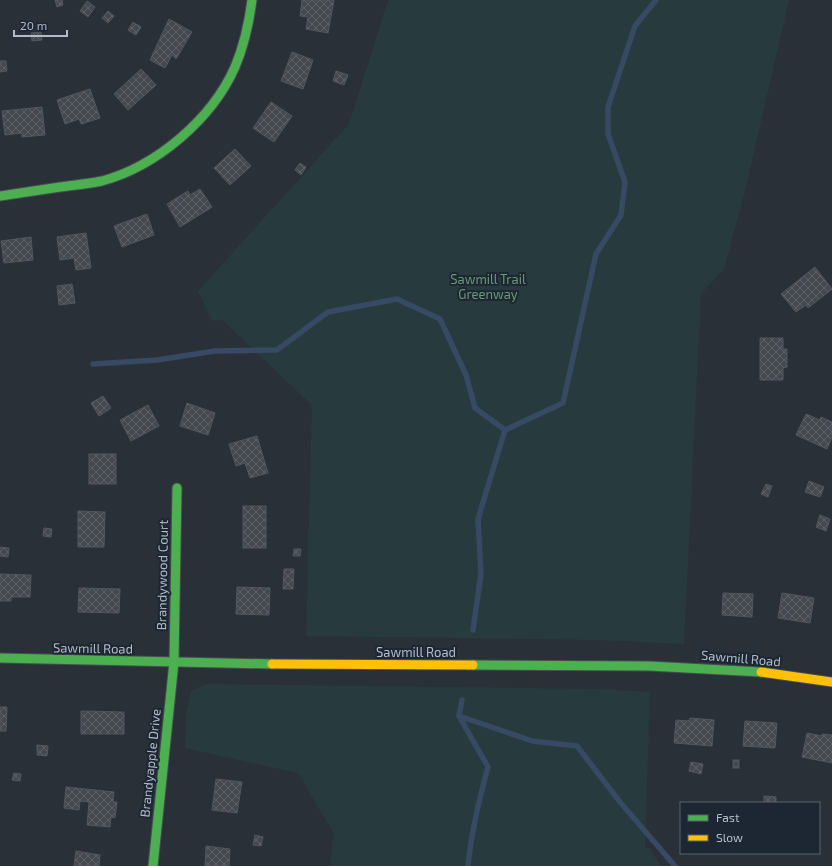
<svg xmlns="http://www.w3.org/2000/svg" width="832" height="866" viewBox="0 0 832 866" font-family="'Exo 2',sans-serif">
	<style>
		.green { fill: #273a3e }
		.lines { fill: none; stroke-linecap: round; stroke-linejoin: round }
		.stream { stroke: #384963; stroke-width: 5.5 }
		.building { fill: url(#building-cross-hatch); stroke: #52575f }
		.fast-casing { stroke: #484c53; stroke-width: 11 }
		.slow-casing { stroke: #484c53; stroke-width: 11 }
		.fast { stroke: #4caf50; stroke-width: 9 }
		.slow { stroke: #ffc107; stroke-width: 9 }
		.labels { text-anchor: middle; dominant-baseline: central; stroke-width: 4; stroke-linejoin: round; paint-order: stroke }
		.park-label { font-size: 13px; fill: #6b9a76; stroke: #1d2633 }
		.street-label { font-size: 13px; fill: #b4bcc9; stroke: #1d2633 }
	</style>
	<defs>
		<pattern id="building-cross-hatch" width="8" height="8" patternUnits="userSpaceOnUse"><rect width="8" height="8" fill="#444950"/><path d="M0 0l8 8M0 8l8-8" fill="none" stroke="#5d6168"/></pattern>
	</defs>
	<rect width="100%" height="100%" fill="#2a3038"/>
	<g class="green">
		<polygon points="388,0 789,0 745,191 724,269 701,294 684,644 596,640 306,636 312,405 222,320 212,321 198,291 349,124"/>
		<polygon points="207,684 598,689 650,692 645,848 649,848 661,866 330,866 334,834 298,773 185,748 186,714 191,691"/>
	</g>
	<g class="lines">
		<g class="stream">
			<polyline points="93,364 157,360 215,351 277,350 328,312 397,299 440,319 466,375 475,408 505,430"/>
			<polyline points="473,630 481,574 478,519 505,430 563,403 596,254 621,215 625,182 608,134 608,107 635,26 656,0"/>
			<path d="M 462,700 L 459,716 L 488,767 C 479,800 471,832 468,866"/>
			<polyline points="459,716 532,741 577,746 620,802 675,866"/>
		</g>
	</g>
	<g class="building">
		<polygon points="55,0 62,0 63,5 57,7"/>
		<polygon points="302,0 334,0 328,33 306,29 308,17 300,16"/>
		<polygon points="87,1 95,7 88,17 80,11"/>
		<polygon points="108,11 114,16 108,23 102,18"/>
		<polygon points="169,19 192,32 176,59 172,55 165,68 150,60"/>
		<polygon points="133,22 141,27 136,35 128,30"/>
		<polygon points="41,32 42,40 32,41 31,33"/>
		<polygon points="292,52 313,60 303,89 281,81"/>
		<polygon points="0,61 6,61 7,71 0,72"/>
		<polygon points="141,69 156,85 128,110 114,94"/>
		<polygon points="336,71 348,75 344,85 333,81"/>
		<polygon points="90,89 100,118 81,124 79,119 65,124 57,100"/>
		<polygon points="271,102 292,116 274,142 253,128"/>
		<polygon points="42,107 45,135 22,137 22,133 5,135 2,111"/>
		<polygon points="235,149 251,166 230,185 214,168"/>
		<polygon points="300,163 306,167 301,175 295,170"/>
		<polygon points="200,189 212,207 180,227 167,204 188,191 190,195"/>
		<polygon points="147,214 154,235 122,247 114,226"/>
		<polygon points="86,233 91,268 76,270 74,258 60,260 57,237"/>
		<polygon points="31,237 33,260 4,263 1,241"/>
		<polygon points="815,267 832,289 808,308 806,305 796,312 781,294"/>
		<polygon points="72,284 75,303 59,305 57,286"/>
		<polygon points="760,338 783,338 783,349 787,349 787,367 783,368 783,380 760,380"/>
		<polygon points="103,396 111,408 99,416 91,403"/>
		<polygon points="187,403 215,413 208,435 180,426"/>
		<polygon points="148,405 159,426 131,441 120,420"/>
		<polygon points="806,414 820,420 821,417 832,422 832,437 827,449 796,435"/>
		<polygon points="257,436 268,473 250,478 245,463 236,466 229,444"/>
		<rect x="89" y="454" width="27" height="30"/>
		<polygon points="809,481 824,487 820,497 805,492"/>
		<polygon points="766,484 772,486 768,497 761,494"/>
		<rect x="243" y="506" width="23" height="42"/>
		<polygon points="78,511 105,512 104,547 78,547"/>
		<polygon points="820,515 830,519 826,531 816,527"/>
		<polygon points="44,528 52,529 51,537 43,536"/>
		<polygon points="0,547 9,548 8,557 0,556"/>
		<polygon points="294,549 301,549 300,556 293,556"/>
		<polygon points="284,569 294,569 293,589 283,589"/>
		<polygon points="0,574 31,575 30,597 11,597 11,601 0,601"/>
		<polygon points="237,587 270,588 269,615 236,614"/>
		<polygon points="79,588 120,589 119,613 78,612"/>
		<polygon points="723,593 753,594 752,617 722,615"/>
		<polygon points="782,593 814,598 810,623 778,618"/>
		<polygon points="0,707 7,707 6,731 0,731"/>
		<polygon points="81,711 124,712 124,734 81,734"/>
		<polygon points="690,718 714,720 712,746 674,743 676,720 689,721"/>
		<polygon points="745,721 777,723 775,748 743,746"/>
		<polygon points="807,733 822,736 822,734 832,735 832,763 802,757"/>
		<polygon points="37,745 48,746 47,756 37,755"/>
		<rect x="733" y="760" width="6" height="8"/>
		<polygon points="691,762 703,764 701,774 689,771"/>
		<polygon points="14,773 21,774 20,781 12,780"/>
		<polygon points="216,779 242,782 237,813 212,810"/>
		<polygon points="66,787 114,792 113,802 117,802 115,818 111,817 110,827 87,825 89,802 80,801 79,810 64,808"/>
		<polygon points="764,796 776,797 776,803 764,803"/>
		<polygon points="255,835 263,837 261,846 253,845"/>
		<polygon points="206,846 230,849 229,866 205,866"/>
		<polygon points="76,851 100,855 99,866 74,866"/>
	</g>
	<g class="lines">
		<defs>
			<g id="fast">
				<path d="M 0,196 C 20,193 40,190 60,187 C 74,185 88,184 102,181 C 157,166 212,119 235,67 C 244,46 249,23 252,0"/>
				<polyline points="0,658 272,664"/>
				<polyline points="473,665 649,666 761,672"/>
				<polyline points="153,866 174,662 177,488"/>
			</g>
			<g id="slow">
				<polyline points="272,664 473,665"/>
				<polyline points="761,672 832,682"/>
			</g>
		</defs>
		<use href="#fast" class="fast-casing"/>
		<use href="#slow" class="slow-casing"/>
		<use href="#fast" class="fast"/>
		<use href="#slow" class="slow"/>
	</g>
	<g class="labels">
		<g class="park-label">
			<text x="488" y="279">Sawmill Trail<tspan x="488" dy="15">Greenway</tspan></text>
		</g>
		<g class="street-label">
			<text transform="translate(162 575) rotate(-89)">Brandywood Court</text>
			<text transform="translate(93 648) rotate(1)">Sawmill Road</text>
			<text x="416" y="652">Sawmill Road</text>
			<text transform="translate(741 658) rotate(5)">Sawmill Road</text>
			<text transform="translate(150 763) rotate(-84)">Brandyapple Drive</text>
		</g>
	</g>
	<rect x="680" y="802" width="140" height="52" fill="#1d2633" stroke="#59626f"/>
	<rect x="688" y="815" width="20" height="6" fill="#4caf50" stroke="#59626f"/>
	<text x="716" y="822" font-size="12" fill="#b4bcc9">Fast</text>
	<rect x="688" y="835" width="20" height="6" fill="#ffc107" stroke="#59626f"/>
	<text x="716" y="842" font-size="12" fill="#b4bcc9">Slow</text>
	<path d="M14 30v6h53v-6" fill="none" stroke="#b4bcc9" stroke-width="2"/>
	<text x="20" y="30" font-size="12" fill="#b4bcc9" stroke="#1d2633" stroke-width="3" paint-order="stroke">20 m</text>
</svg>
